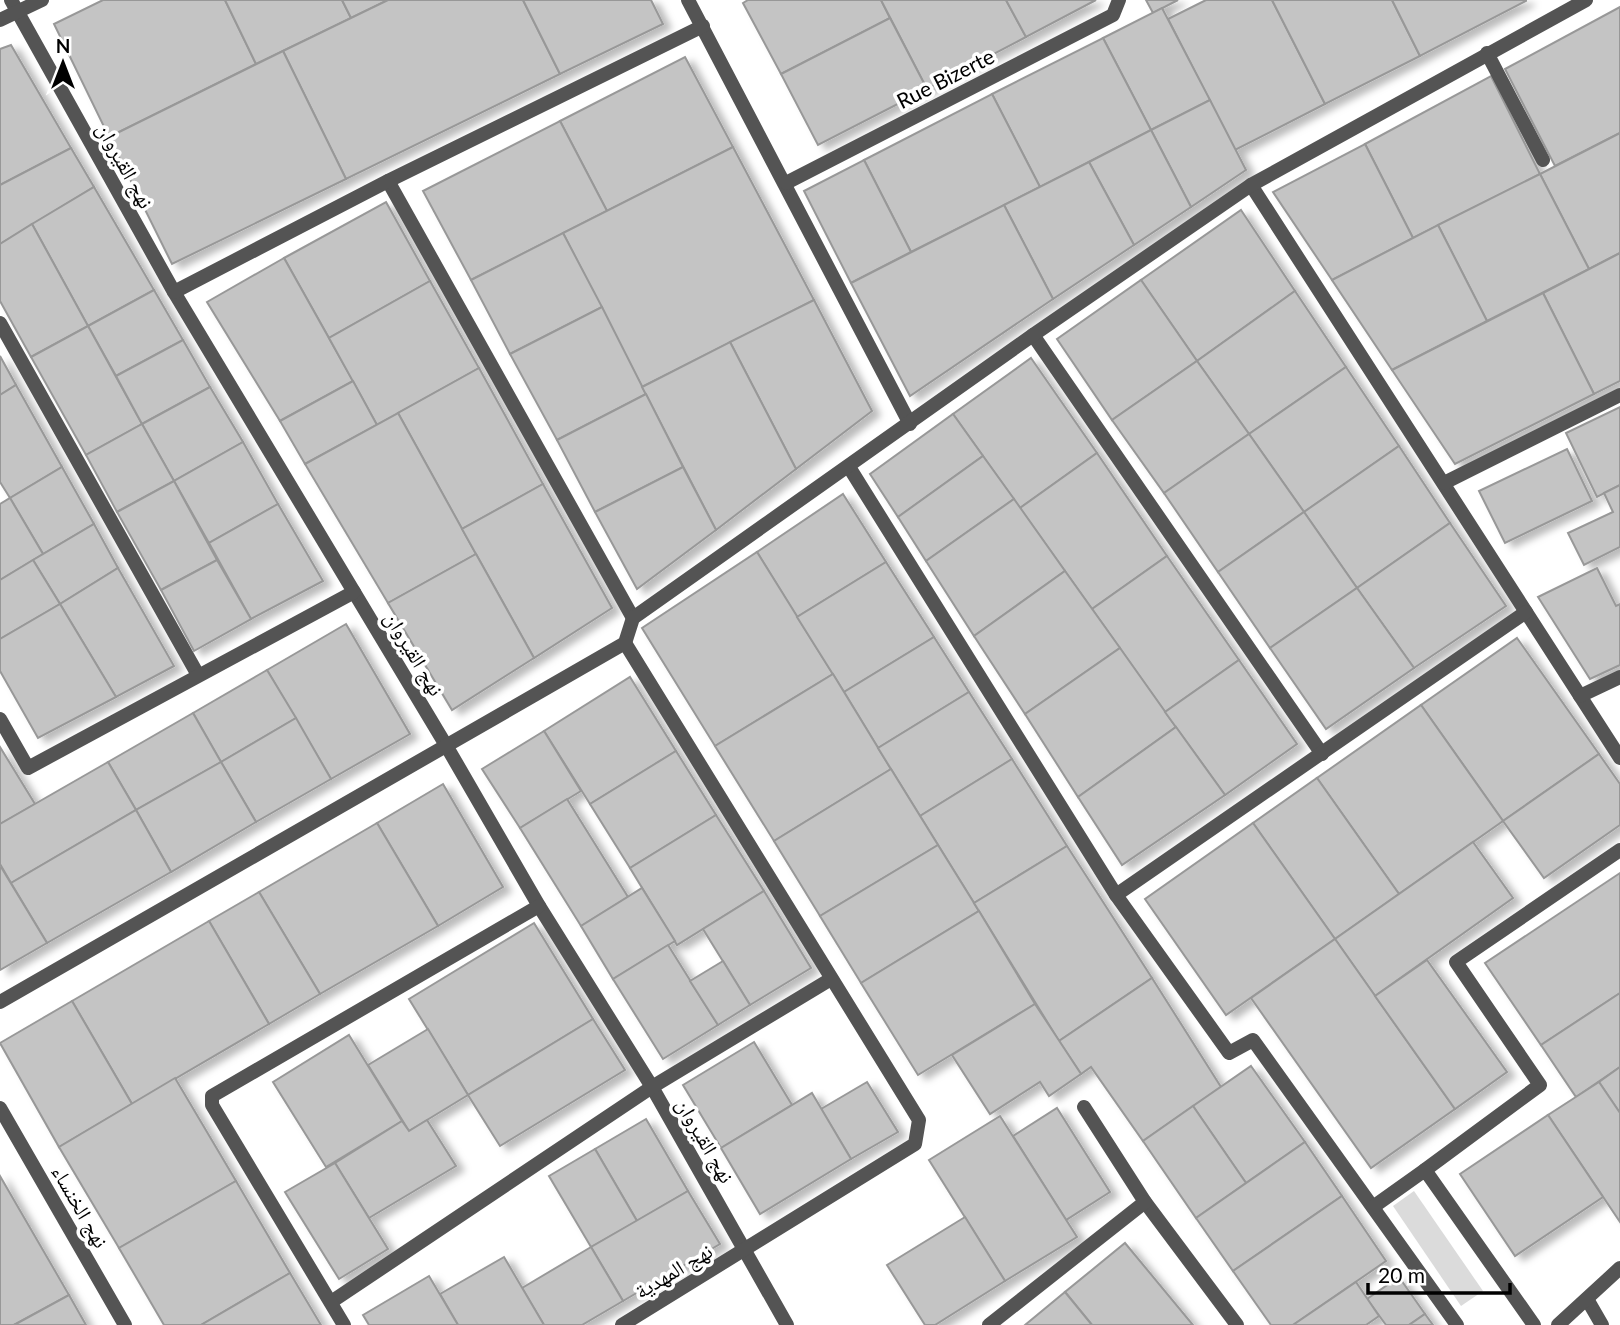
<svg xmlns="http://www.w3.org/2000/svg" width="1620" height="1325" viewBox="0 0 1620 1325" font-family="Lato,'Noto Naskh Arabic',sans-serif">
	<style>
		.green { fill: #dbdbdb }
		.building { fill: #c4c4c4; stroke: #989898; stroke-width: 2; filter: url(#shadow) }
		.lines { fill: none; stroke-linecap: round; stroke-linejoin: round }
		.minor { stroke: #545454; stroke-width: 14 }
		.labels { text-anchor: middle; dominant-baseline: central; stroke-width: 7; stroke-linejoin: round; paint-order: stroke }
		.street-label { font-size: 21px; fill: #000; stroke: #fff }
	</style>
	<defs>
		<filter id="shadow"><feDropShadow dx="8" dy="4.5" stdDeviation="3.5" flood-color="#0004"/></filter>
	</defs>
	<rect width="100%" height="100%" fill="#fff"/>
	<polygon class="green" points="1414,1191 1483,1291 1461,1306 1393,1206"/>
	<g class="building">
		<polygon points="103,0 225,0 256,64 109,137 54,24"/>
		<polygon points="225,0 342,0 351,18 256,64"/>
		<polygon points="342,0 388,0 351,18"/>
		<polygon points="388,0 523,0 560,74 346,179 283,51"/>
		<polygon points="523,0 651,0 663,24 560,74"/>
		<polygon points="748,0 881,0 890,18 781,74 743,3"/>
		<polygon points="881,0 1006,0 1026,37 927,89"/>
		<polygon points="1006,0 1096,0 1026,37"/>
		<polygon points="1146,0 1178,0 1153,13"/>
		<polygon points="1206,0 1272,0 1325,104 1235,150 1168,19"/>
		<polygon points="1272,0 1392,0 1420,56 1325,104"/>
		<polygon points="1392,0 1526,0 1526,1 1420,56"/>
		<polygon points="1620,7 1620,133 1555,166 1505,69"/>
		<polygon points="1162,8 1210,100 1151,130 1103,38"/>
		<polygon points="890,18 927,89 818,145 781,74"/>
		<polygon points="1103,38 1151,130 1040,187 992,94"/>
		<polygon points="11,45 71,148 0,185 0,49"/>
		<polygon points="283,51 346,179 172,264 109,137"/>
		<polygon points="685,57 733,147 607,211 560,121"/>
		<polygon points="1491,76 1540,174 1413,238 1365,144"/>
		<polygon points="992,94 1040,187 911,252 864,160"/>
		<polygon points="1210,100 1246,170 1191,207 1151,130"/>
		<polygon points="560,121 607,211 471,280 423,191"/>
		<polygon points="1151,130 1191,207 1134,245 1089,162"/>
		<polygon points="1620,133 1620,253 1589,269 1540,174"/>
		<polygon points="1365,144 1413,238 1332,280 1273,192"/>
		<polygon points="733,147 814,300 642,387 563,233"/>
		<polygon points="71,148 94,187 0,244 0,185"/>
		<polygon points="864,160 911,252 851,283 804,191"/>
		<polygon points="1089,162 1134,245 1053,299 1004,205"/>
		<polygon points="1540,174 1589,269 1487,321 1438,225"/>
		<polygon points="94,187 154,290 88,326 32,224"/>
		<polygon points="386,202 430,281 329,338 284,258"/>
		<polygon points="1004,205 1053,299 910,396 851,283"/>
		<polygon points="1241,210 1295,291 1197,361 1141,280"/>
		<polygon points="32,224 88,326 31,357 0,301 0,244"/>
		<polygon points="1438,225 1487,321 1392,370 1332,280"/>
		<polygon points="563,233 602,307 510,354 471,280"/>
		<polygon points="1620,253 1620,381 1594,394 1543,293"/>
		<polygon points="284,258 353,381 280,421 207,302"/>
		<polygon points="1141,280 1197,361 1112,420 1057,339"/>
		<polygon points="430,281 479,368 377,425 329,338"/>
		<polygon points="154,290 183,340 116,376 88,326"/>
		<polygon points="1295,291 1346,367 1249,434 1197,361"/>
		<polygon points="1543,293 1594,394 1455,464 1392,370"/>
		<polygon points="814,300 872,411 796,469 730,342"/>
		<polygon points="602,307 646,394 557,440 510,354"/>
		<polygon points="88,326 142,424 86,455 31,357"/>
		<polygon points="183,340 210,387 142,424 116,376"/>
		<polygon points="730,342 796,469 716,530 642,387"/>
		<polygon points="0,356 16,385 0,395"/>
		<polygon points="1031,358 1097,453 1020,508 953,414"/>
		<polygon points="1197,361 1249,434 1164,493 1112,420"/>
		<polygon points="1346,367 1399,446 1304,512 1249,434"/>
		<polygon points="479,368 543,484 462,529 398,413"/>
		<polygon points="353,381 377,425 305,464 280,421"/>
		<polygon points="16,385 62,467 10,498 0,482 0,395"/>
		<polygon points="210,387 243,442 174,481 142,424"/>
		<polygon points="646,394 683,467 595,512 557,440"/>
		<polygon points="1620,407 1620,485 1597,497 1566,433"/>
		<polygon points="398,413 476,554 388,603 305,464"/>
		<polygon points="953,414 983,456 898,517 870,474"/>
		<polygon points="142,424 174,481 117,512 86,455"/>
		<polygon points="1249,434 1304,512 1218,572 1164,493"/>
		<polygon points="243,442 278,504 209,543 174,481"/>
		<polygon points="1399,446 1450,523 1357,588 1304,512"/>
		<polygon points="1567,449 1592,501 1505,543 1479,491"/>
		<polygon points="1097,453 1167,556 1092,609 1020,508"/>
		<polygon points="983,456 1014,499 926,561 898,517"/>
		<polygon points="62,467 94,524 43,554 10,498"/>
		<polygon points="683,467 716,530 637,589 595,512"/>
		<polygon points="174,481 217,560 161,590 117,512"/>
		<polygon points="543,484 612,608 534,658 462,529"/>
		<polygon points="1620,485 1620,547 1584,565 1568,533 1613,512 1604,493"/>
		<polygon points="843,494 886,562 797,617 757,552"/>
		<polygon points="10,498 43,554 0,580 0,504"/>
		<polygon points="1014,499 1065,571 974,636 926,561"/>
		<polygon points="278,504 323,581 251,619 209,543"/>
		<polygon points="1304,512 1357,588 1270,648 1218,572"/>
		<polygon points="1450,523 1506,606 1414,668 1357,588"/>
		<polygon points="94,524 118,568 60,604 33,560"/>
		<polygon points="757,552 833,674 715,746 642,628"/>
		<polygon points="476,554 534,658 452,710 388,603"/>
		<polygon points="1167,556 1239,660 1165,712 1092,609"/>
		<polygon points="33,560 60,604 0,639 0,580"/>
		<polygon points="217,560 251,619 194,651 161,590"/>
		<polygon points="886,562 934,637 844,692 797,617"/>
		<polygon points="118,568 174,666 116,697 60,604"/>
		<polygon points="1597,568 1616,606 1620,604 1620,665 1590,679 1538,597"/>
		<polygon points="1065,571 1120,648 1025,714 974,636"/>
		<polygon points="1357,588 1414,668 1326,729 1270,648"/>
		<polygon points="60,604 116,697 38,738 0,671 0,639"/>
		<polygon points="346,624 410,734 331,779 267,670"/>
		<polygon points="934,637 969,692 878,748 844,692"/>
		<polygon points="1517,638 1599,754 1503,821 1421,705"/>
		<polygon points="1120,648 1176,727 1078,797 1025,714"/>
		<polygon points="1239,660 1297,744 1225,795 1165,712"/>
		<polygon points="267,670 296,718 221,762 193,713"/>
		<polygon points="833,674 891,769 774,841 715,746"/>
		<polygon points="630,677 676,751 590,804 544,731"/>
		<polygon points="969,692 1012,759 920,816 878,748"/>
		<polygon points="1421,705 1503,821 1399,894 1317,778"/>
		<polygon points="193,713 221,762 136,810 108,762"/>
		<polygon points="296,718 331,779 256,822 221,762"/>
		<polygon points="1176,727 1225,795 1122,865 1078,797"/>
		<polygon points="544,731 581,791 520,828 482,769"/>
		<polygon points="0,747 35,804 0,824"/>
		<polygon points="676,751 716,815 630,868 590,804"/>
		<polygon points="1599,754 1620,784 1620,825 1544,878 1503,821"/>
		<polygon points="1012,759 1067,846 974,903 920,816"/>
		<polygon points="108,762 136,810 11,883 0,864 0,824"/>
		<polygon points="221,762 256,822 171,872 136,810"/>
		<polygon points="891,769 938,845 820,916 774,841"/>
		<polygon points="1317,778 1399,894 1335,939 1253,823"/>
		<polygon points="443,784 503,887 438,926 377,823"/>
		<polygon points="567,799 628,897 581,926 520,828"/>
		<polygon points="136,810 171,872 47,943 11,883"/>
		<polygon points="716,815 764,891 677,945 630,868"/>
		<polygon points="377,823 438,926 320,994 259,892"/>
		<polygon points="1253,823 1335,939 1226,1015 1145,899"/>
		<polygon points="1473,842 1513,898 1375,996 1335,939"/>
		<polygon points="938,845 979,911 861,983 820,916"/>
		<polygon points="1067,846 1152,978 1059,1041 974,903"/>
		<polygon points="1,867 47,943 0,970 0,868"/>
		<polygon points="1620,873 1620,993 1541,1045 1485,963"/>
		<polygon points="642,888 675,941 613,979 581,926"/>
		<polygon points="764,891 811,968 750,1005 703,929"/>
		<polygon points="259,892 320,994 269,1024 209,921"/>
		<polygon points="979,911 1035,1004 918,1075 861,983"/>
		<polygon points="209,921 269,1024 132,1104 72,1001"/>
		<polygon points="534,923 593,1019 468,1095 409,999"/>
		<polygon points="1335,939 1455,1109 1371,1168 1251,998"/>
		<polygon points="668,945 718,1025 663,1059 613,979"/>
		<polygon points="1427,960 1507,1072 1455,1109 1375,996"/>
		<polygon points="723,961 750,1005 718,1025 690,981"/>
		<polygon points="1152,978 1221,1087 1143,1141 1091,1067 1081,1074 1059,1041"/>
		<polygon points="1620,993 1620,1067 1576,1097 1541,1045"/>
		<polygon points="72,1001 132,1104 59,1147 0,1043"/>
		<polygon points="1035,1004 1081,1074 1049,1096 1040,1082 990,1114 952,1055"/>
		<polygon points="593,1019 625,1070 500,1146 468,1095"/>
		<polygon points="428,1029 468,1095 409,1131 368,1065"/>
		<polygon points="349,1035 402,1121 326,1167 273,1082"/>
		<polygon points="754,1042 792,1105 721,1148 683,1085"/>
		<polygon points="1251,1066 1305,1142 1246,1183 1193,1106"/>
		<polygon points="1620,1067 1620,1113 1599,1082"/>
		<polygon points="175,1078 236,1181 119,1248 59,1147"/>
		<polygon points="867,1082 898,1132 851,1159 821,1109"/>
		<polygon points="1599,1082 1620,1113 1620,1222 1548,1115"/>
		<polygon points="812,1093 851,1159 760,1214 721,1148"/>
		<polygon points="1193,1106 1246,1183 1196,1218 1143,1141"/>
		<polygon points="1057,1108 1110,1192 1066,1220 1013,1136"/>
		<polygon points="1548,1115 1603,1197 1515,1256 1460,1174"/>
		<polygon points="1000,1116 1077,1237 1005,1281 929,1160"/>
		<polygon points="646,1119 688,1191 637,1221 595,1149"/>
		<polygon points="427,1120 456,1166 369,1218 335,1163 402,1121 409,1131"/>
		<polygon points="1305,1142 1342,1196 1233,1271 1196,1218"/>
		<polygon points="595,1149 637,1221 591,1247 549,1176"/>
		<polygon points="335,1163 388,1249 339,1279 285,1192"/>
		<polygon points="0,1176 69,1295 14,1325 0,1325"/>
		<polygon points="236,1181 290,1273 201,1325 164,1325 119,1248"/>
		<polygon points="688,1191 720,1244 623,1301 591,1247"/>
		<polygon points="1342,1196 1386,1261 1293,1325 1271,1325 1233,1271"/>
		<polygon points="965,1217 1005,1281 935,1325 925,1325 887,1265"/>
		<polygon points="1125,1243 1193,1325 1092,1325 1065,1292"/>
		<polygon points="591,1247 623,1301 582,1325 544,1325 522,1288"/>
		<polygon points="504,1257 544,1325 458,1325 440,1294"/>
		<polygon points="290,1273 321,1325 201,1325"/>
		<polygon points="429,1276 458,1325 369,1325 363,1315"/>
		<polygon points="1399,1277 1425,1314 1409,1325 1386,1325 1367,1299"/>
		<polygon points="1356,1282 1379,1316 1366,1325 1293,1325"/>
		<polygon points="1065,1292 1092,1325 1025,1325"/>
		<polygon points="69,1295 86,1325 14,1325"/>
		<polygon points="1425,1314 1433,1325 1409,1325"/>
	</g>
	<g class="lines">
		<g class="minor">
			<polyline points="11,0 174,292 447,747 539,906 652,1087 787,1325"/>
			<polyline points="688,0 910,424"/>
			<polyline points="0,20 42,0"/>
			<polyline points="1487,53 1543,160"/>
			<polyline points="388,181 633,618"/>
			<polyline points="786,183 1113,15 1119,0"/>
			<polyline points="1251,185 1620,758"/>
			<polyline points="174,292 388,181 703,26"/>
			<polyline points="0,323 198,675"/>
			<polyline points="1033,335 1322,754"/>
			<polyline points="849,467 1116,895 1229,1053 1253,1040 1457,1325"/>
			<polyline points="1444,483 1620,395"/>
			<polyline points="1580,696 1620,677"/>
			<polyline points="0,719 28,768 354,592"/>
			<polyline points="1116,895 1526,612"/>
			<polyline points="0,1002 625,643 633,618 1033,335 1251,185 1586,0"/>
			<polyline points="1084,1107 1145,1202 1237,1325"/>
			<polyline points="0,1108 125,1325"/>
			<polyline points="1425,1170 1540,1085 1456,962 1620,850"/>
			<polyline points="1373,1207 1425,1170 1534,1325"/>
			<polyline points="1587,1299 1602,1325"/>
			<polyline points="331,1302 652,1087 831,979"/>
			<polyline points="344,1325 212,1105 212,1096 539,906"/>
			<polyline points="622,1325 915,1144 919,1120 625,643"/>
			<polyline points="989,1325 1145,1202"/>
			<polyline points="1558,1325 1620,1268"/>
		</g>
	</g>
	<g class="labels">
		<g class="street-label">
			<text transform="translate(945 78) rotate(-27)">Rue Bizerte</text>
			<text transform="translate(126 165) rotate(61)">نهج القيروان</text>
			<text transform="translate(415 653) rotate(59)">نهج القيروان</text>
			<text transform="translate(706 1140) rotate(60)">نهج القيروان</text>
			<text transform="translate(81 1206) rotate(60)">نهج الخنساء</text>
			<text transform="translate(673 1270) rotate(-31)">نهج المهدية</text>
		</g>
	</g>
	<g transform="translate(63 63)" stroke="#ffffff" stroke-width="5" paint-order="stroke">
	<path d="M0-5L12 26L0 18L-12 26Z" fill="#000000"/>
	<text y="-10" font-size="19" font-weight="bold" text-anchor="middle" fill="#000000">N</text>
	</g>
	<path d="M1368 1283v10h142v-10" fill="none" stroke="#000000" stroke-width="3.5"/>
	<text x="1378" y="1283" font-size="21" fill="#000000" stroke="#ffffff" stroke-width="5" paint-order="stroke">20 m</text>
</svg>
